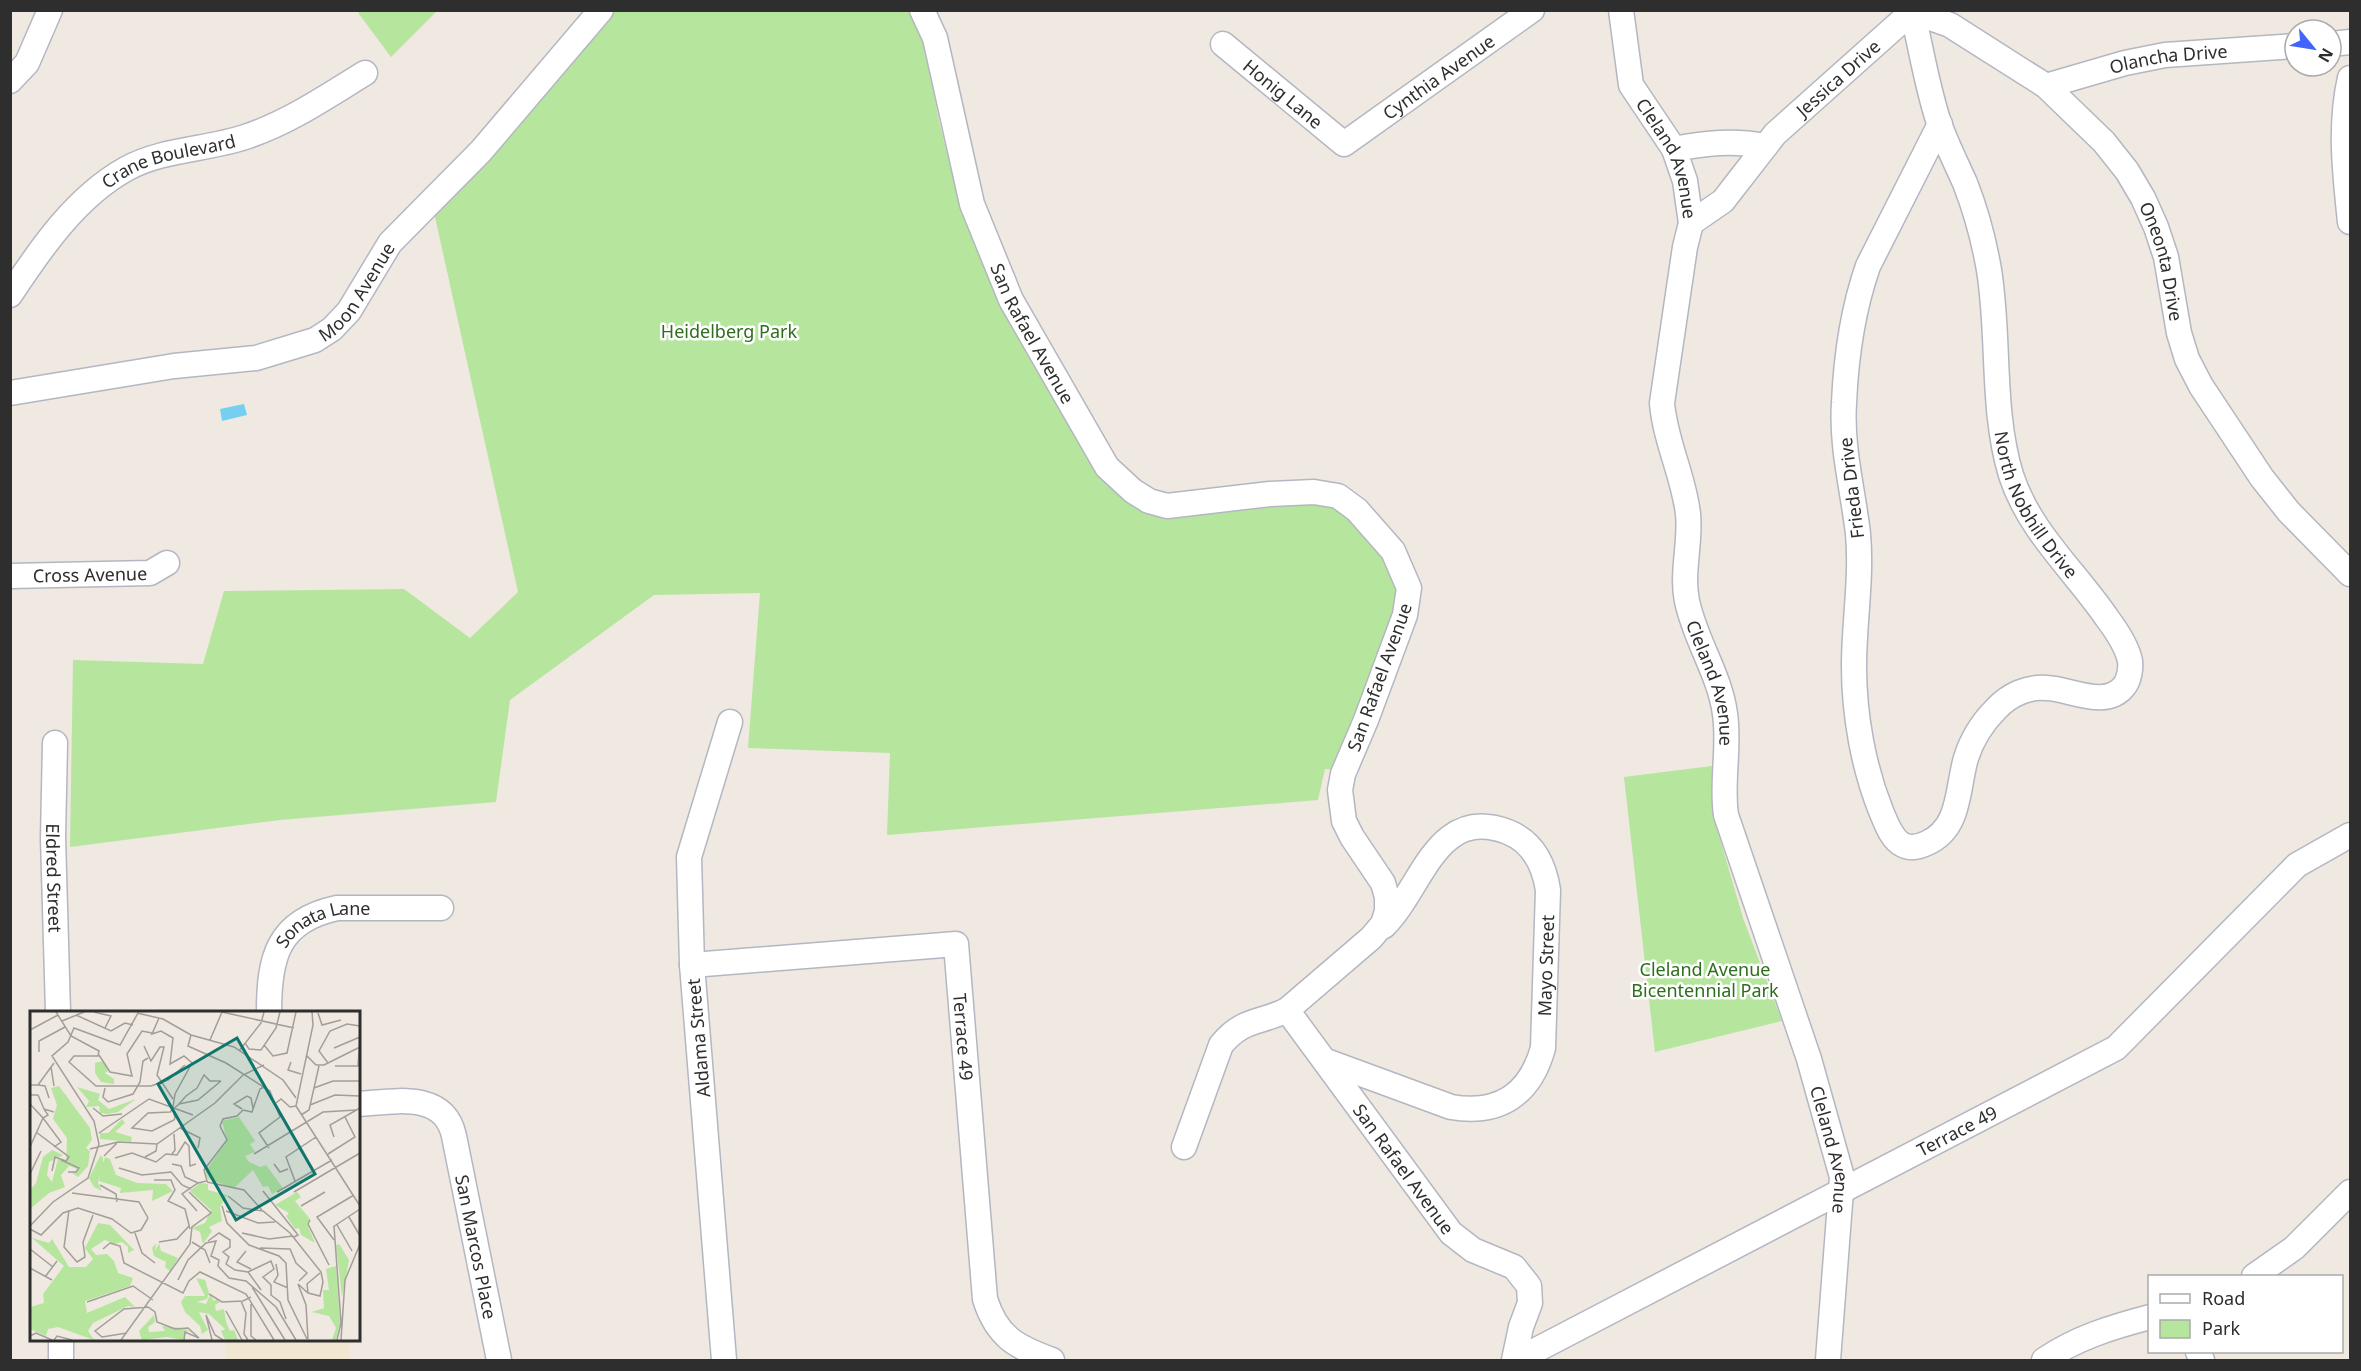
<svg xmlns="http://www.w3.org/2000/svg" width="2361" height="1371" viewBox="0 0 2361 1371" font-family="'Noto Sans',sans-serif">
	<style>
		.education { fill: #f0e6d1 }
		.green { fill: #b6e59e }
		.water { fill: #75cff0 }
		.lines { fill: none; stroke-linecap: round; stroke-linejoin: round }
		.minor-casing { stroke: #b4b7c1; stroke-width: 27 }
		.minor { stroke: #fff; stroke-width: 24 }
		.labels { text-anchor: middle; dominant-baseline: central; stroke-width: 5; stroke-linejoin: round; paint-order: stroke }
		.street-label { font-size: 18px; fill: #2e2e2e; stroke: #fff }
		.park-label { font-size: 18px; fill: #2c6e1b; stroke: #fff }
		.inset-road { fill: none; stroke: #a29e99; stroke-width: 1.5 }
		.view { fill: #0f766e; fill-opacity: 0.15; stroke: #0f766e; stroke-width: 3 }
		.inset-edge { fill: none; stroke: #2e2e2e; stroke-width: 3 }
	</style>
	<rect width="100%" height="100%" fill="#efe9e1"/>
	<polygon class="education" points="224,1340 349,1340 349,1360 228,1360"/>
	<g class="green">
		<polygon points="358,11 358,10 437,11 391,57 359,14"/>
		<polygon points="611,11 912,11 925,44 939,121 960,206 1004,308 1096,470 1118,494 1139,506 1297,501 1334,503 1390,561 1401,602 1336,770 1325,769 1318,800 887,835 890,753 748,748 760,593 654,595 510,700 496,802 280,820 70,847 73,660 203,664 224,591 404,589 470,638 518,592 433,208"/>
		<polygon points="1712,766 1713,815 1743,918 1782,1021 1655,1052 1624,777"/>
	</g>
	<polygon class="water" points="244,404 247,415 222,421 220,409"/>
	<g class="lines">
		<defs>
			<g id="minor">
				<path id="s1" d="M 922,10 L 935,38 L 972,204 L 1011,300 L 1107,467 L 1133,491 L 1149,501 L 1167,506 L 1270,494 L 1314,492 L 1338,496 L 1357,510 L 1393,551 L 1409,588 L 1405,615 L 1366,720 L 1343,774 L 1340,790 L 1344,821 L 1352,837 L 1383,883 L 1387,897 L 1387,911 L 1383,924 L 1371,938 L 1287,1010 L 1451,1233 L 1473,1250 L 1514,1267 L 1529,1286 L 1530,1303 L 1521,1327 L 1514,1360"/>
				<path id="s2" d="M 1621,10 L 1631,85 L 1674,149 L 1685,181 L 1691,223 L 1685,247 L 1662,403 C 1665,441 1684,477 1688,514 C 1691,543 1681,573 1687,601 C 1695,640 1720,675 1725,714 C 1730,748 1721,782 1726,815 L 1809,1059 L 1842,1177 L 1828,1360"/>
				<path id="s3" d="M 1908,10 L 1950,25 L 2046,86 L 2104,142 L 2127,171 L 2143,198 L 2156,227 L 2166,257 L 2179,333 L 2187,359 L 2201,386 L 2262,478 L 2289,512 L 2350,574"/>
				<path id="s4" d="M 1912,10 C 1921,48 1927,87 1939,123 C 1946,143 1956,163 1965,183 C 1976,211 1984,241 1989,270 C 2000,338 1991,409 2011,475 C 2029,531 2074,570 2107,618 C 2116,630 2127,646 2130,661 C 2131,669 2129,679 2125,685 C 2107,710 2071,689 2047,688 C 2028,686 2009,695 1996,709 C 1982,723 1972,739 1966,758 C 1957,788 1961,828 1927,843 C 1919,847 1911,849 1903,845 C 1891,839 1886,822 1881,811 C 1863,766 1854,714 1854,666 C 1854,622 1862,578 1858,534 C 1853,490 1841,447 1844,403 C 1846,357 1853,309 1868,266 L 1940,124"/>
				<path id="s5" d="M 1223,44 L 1344,144 L 1532,10"/>
				<polyline points="2331,44 2350,42"/>
				<path d="M 2350,78 C 2339,127 2345,173 2350,222"/>
				<polyline points="10,81 27,63 50,10"/>
				<path id="s6" d="M 2046,86 L 2125,63 L 2165,55 L 2295,46"/>
				<path d="M 1674,149 C 1706,143 1733,140 1765,146"/>
				<path id="s7" d="M 1691,223 L 1723,201 L 1775,134 L 1914,10"/>
				<path id="s8" d="M 10,295 C 41,248 76,197 126,169 C 162,149 206,150 245,137 C 288,123 326,97 365,73"/>
				<path id="s9" d="M 10,393 L 174,366 L 256,358 L 315,340 L 332,329 L 349,311 L 390,243 L 481,151 L 601,10"/>
				<path id="s10" d="M 10,576 L 150,573 L 167,563"/>
				<path id="s11" d="M 55,743 L 53,838 L 58,1012"/>
				<path id="s12" d="M 692,965 L 956,944 L 985,1299 C 997,1337 1016,1347 1052,1360"/>
				<path id="s13" d="M 269,1012 C 269,958 277,921 337,908 L 441,908"/>
				<path id="s14" d="M 1326,1061 L 1451,1107 C 1499,1115 1530,1095 1543,1048 L 1548,890 C 1544,864 1533,842 1508,832 C 1436,804 1422,889 1384,926"/>
				<path id="s15" d="M 358,1104 C 393,1102 444,1090 454,1136 L 499,1360"/>
				<path d="M 1184,1147 L 1221,1045 C 1243,1018 1259,1024 1287,1010"/>
				<polyline points="2254,1276 2294,1248 2350,1192"/>
				<polyline points="61,1340 61,1360"/>
				<polyline points="2198,1352 2202,1360"/>
				<polyline points="724,1360 692,965 689,857 730,722"/>
				<path id="s16" d="M 1517,1360 L 2116,1048 L 2297,865 L 2350,835"/>
				<path d="M 2044,1360 C 2076,1338 2112,1327 2150,1317"/>
			</g>
		</defs>
		<use href="#minor" class="minor-casing"/>
		<use href="#minor" class="minor"/>
	</g>
	<g class="labels">
		<g class="street-label">
			<text stroke="none"><textPath href="#s6" startOffset="126">Olancha Drive</textPath></text>
			<text stroke="none"><textPath href="#s5" startOffset="273">Cynthia Avenue</textPath></text>
			<text stroke="none"><textPath href="#s7" startOffset="208">Jessica Drive</textPath></text>
			<text stroke="none"><textPath href="#s5" startOffset="78">Honig Lane</textPath></text>
			<text stroke="none"><textPath href="#s2" startOffset="159">Cleland Avenue</textPath></text>
			<text stroke="none"><textPath href="#s8" startOffset="216">Crane Boulevard</textPath></text>
			<text stroke="none"><textPath href="#s3" startOffset="374">Oneonta Drive</textPath></text>
			<text stroke="none"><textPath href="#s9" startOffset="375">Moon Avenue</textPath></text>
			<text stroke="none"><textPath href="#s1" startOffset="344">San Rafael Avenue</textPath></text>
			<text transform="translate(1851 488) rotate(-97)">Frieda Drive</text>
			<text stroke="none"><textPath href="#s4" startOffset="516">North Nobhill Drive</textPath></text>
			<text stroke="none"><textPath href="#s10" startOffset="80">Cross Avenue</textPath></text>
			<text transform="translate(1379 677) rotate(-70)">San Rafael Avenue</text>
			<text stroke="none"><textPath href="#s2" startOffset="699">Cleland Avenue</textPath></text>
			<text stroke="none"><textPath href="#s11" startOffset="135">Eldred Street</textPath></text>
			<text stroke="none"><textPath href="#s13" startOffset="120">Sonata Lane</textPath></text>
			<text stroke="none"><textPath href="#s14" startOffset="338">Mayo Street</textPath></text>
			<text stroke="none"><textPath href="#s12" startOffset="358">Terrace 49</textPath></text>
			<text transform="translate(698 1038) rotate(-95)">Aldama Street</text>
			<text stroke="none"><textPath href="#s16" startOffset="496">Terrace 49</textPath></text>
			<text stroke="none"><textPath href="#s2" startOffset="1185">Cleland Avenue</textPath></text>
			<text stroke="none"><textPath href="#s1" startOffset="1548">San Rafael Avenue</textPath></text>
			<text stroke="none"><textPath href="#s15" startOffset="226">San Marcos Place</textPath></text>
		</g>
		<g class="park-label">
			<text x="729" y="331">Heidelberg Park</text>
			<text x="1705" y="969">Cleland Avenue<tspan x="1705" dy="21">Bicentennial Park</tspan></text>
		</g>
	</g>
	<g transform="translate(30 1011)">
		<rect width="330" height="330" fill="#efe9e1"/>
		<path d="M 73,50 L 78,60 L 75,62 L 84,68 L 84,73 L 71,71 L 65,62 L 65,52 ZM 29,75 L 60,117 L 62,129 L 56,137 L 60,140 L 58,155 L 48,166 L 42,162 L 49,159 L 33,152 L 39,155 L 31,164 L 35,176 L 19,182 L 0,198 L 0,179 L 6,172 L 13,146 L 22,139 L 33,144 L 19,151 L 17,164 L 22,171 L 28,148 L 36,150 L 37,127 L 23,108 L 27,94 L 21,77 ZM 47,76 L 70,83 L 68,89 L 79,98 L 106,88 L 88,101 L 77,103 L 70,102 L 69,95 L 56,96 L 59,90 ZM 209,106 L 225,130 L 220,133 L 225,141 L 215,145 L 219,151 L 230,156 L 236,154 L 253,177 L 242,183 L 238,175 L 233,176 L 223,159 L 204,177 L 178,168 L 175,161 L 197,130 L 192,110 ZM 92,108 L 95,112 L 85,121 L 102,126 L 101,131 L 70,128 L 70,122 L 78,122 ZM 70,145 L 73,146 L 73,152 L 75,146 L 80,148 L 86,164 L 107,172 L 136,173 L 143,180 L 122,190 L 123,179 L 90,182 L 91,177 L 69,170 L 70,162 L 68,172 L 72,180 L 64,176 L 59,167 ZM 170,172 L 178,173 L 178,179 L 197,184 L 190,196 L 192,210 L 179,216 L 182,220 L 173,233 L 170,221 L 162,217 L 175,212 L 181,199 L 160,180 ZM 267,181 L 271,186 L 265,190 L 280,208 L 277,213 L 285,232 L 271,224 L 269,217 L 265,218 L 256,205 L 259,202 L 245,194 ZM 68,212 L 80,214 L 104,239 L 98,242 L 98,236 L 92,231 L 84,233 L 75,229 L 61,238 L 66,244 L 77,243 L 84,250 L 88,262 L 103,267 L 100,275 L 55,290 L 57,302 L 95,286 L 105,296 L 98,295 L 63,312 L 58,320 L 64,329 L 28,316 L 18,318 L 16,325 L 0,318 L 0,296 L 14,292 L 13,283 L 34,255 L 2,227 L 19,232 L 22,228 L 39,256 L 56,256 L 63,248 L 55,237 ZM 126,232 L 125,240 L 129,232 L 131,240 L 148,247 L 140,260 L 135,256 L 136,251 L 124,245 L 122,237 ZM 309,233 L 319,249 L 312,286 L 306,234 ZM 306,255 L 310,312 L 306,329 L 302,329 L 306,317 L 299,305 L 282,301 L 294,297 L 293,279 L 299,279 L 296,258 ZM 166,267 L 175,269 L 179,282 L 177,288 L 167,291 L 176,293 L 180,284 L 184,290 L 187,288 L 190,291 L 185,294 L 186,300 L 194,298 L 196,311 L 200,320 L 204,319 L 208,329 L 195,329 L 191,320 L 195,318 L 179,303 L 169,301 L 178,319 L 172,323 L 170,315 L 155,301 L 151,291 L 155,285 L 175,285 ZM 124,304 L 125,311 L 118,316 L 119,321 L 135,320 L 132,315 L 152,317 L 165,322 L 157,320 L 153,329 L 137,326 L 112,329 L 109,320 Z" fill="#b6e59e"/>
		<path class="inset-road" d="M 26,1 L 41,25 L 69,40 L 68,45 L 44,45 L 39,51 L 66,75 L 121,75 L 138,69 L 155,54M 64,1 L 81,5 L 75,17M 192,1 L 264,17M 282,1 L 283,14 L 266,95 L 330,195M 107,2 L 133,8 L 161,24 L 204,36 L 253,69 L 266,87M 288,2 L 292,14 L 311,9M 46,4 L 81,20 L 95,12 L 103,14M 129,7 L 122,23 L 131,20 L 143,27 L 140,53 L 154,45 L 162,52 L 145,83 L 143,96 L 143,98 L 145,107 L 144,109 L 122,120 L 102,117 L 118,102 L 140,101 L 143,98 L 148,94 L 156,85 L 167,77 L 174,64 L 180,70 L 191,70M 32,10 L 54,1M 0,19 L 28,4M 161,24 L 158,35 L 196,52 L 240,80 L 250,106 L 229,122 L 239,137M 180,29 L 192,1M 215,32 L 219,38 L 231,39 L 246,17 L 250,1M 234,34 L 243,45 L 257,42 L 266,1M 114,35 L 121,50 L 130,36 L 134,36 L 127,64 L 143,88M 304,37 L 330,26M 209,40 L 231,12 L 234,1M 9,41 L 9,30 L 35,16M 69,44 L 80,61 L 102,65 L 97,43 L 112,20 L 122,22M 276,44 L 286,54 L 294,54 L 330,36M 261,51 L 258,59 L 271,63M 298,52 L 289,40 L 300,20 L 317,13 L 330,15M 305,55 L 330,55M 328,55 L 330,25M 21,56 L 24,75M 0,74 L 8,74 L 24,52M 8,74 L 15,75 L 19,87M 75,77 L 73,86 L 78,91 L 103,83 L 110,71 L 113,50 L 118,47M 284,77 L 303,70 L 330,70M 0,84 L 8,84 L 14,98 L 24,101M 246,92 L 251,88 L 260,96 L 266,95M 0,93 L 13,107 L 0,136M 149,93 L 168,89 L 191,70M 280,94 L 305,84 L 330,85M 63,97 L 73,105 L 92,103M 14,98 L 18,104 L 13,107 L 31,131 L 24,136M 212,98 L 204,93 L 217,85 L 221,87 L 223,97M 271,104 L 279,99 L 289,55M 150,117 L 170,127 L 168,137M 6,121 L 39,146 L 36,150 L 25,146 L 22,160M 69,122 L 119,88 L 163,104M 304,126 L 300,114 L 330,97M 60,138 L 88,131 L 127,133 L 185,92 L 213,64 L 234,54M 142,143 L 145,139 L 144,123M 224,143 L 293,101 L 326,99M 298,143 L 325,126 L 315,106M 74,145 L 87,132M 115,146 L 126,140 L 127,133M 85,147 L 102,142 L 126,151 L 136,143 L 147,144 L 155,131 L 159,135 L 160,155 L 166,153M 31,149 L 49,157 L 46,161 L 38,161M 142,153 L 151,155 L 155,166 L 168,172M 244,153 L 250,161 L 258,158M 89,157 L 112,164 L 141,161 L 152,174 L 161,178M 0,163 L 11,140M 124,169 L 141,169 L 145,179 L 138,190 L 155,198 L 160,218M 265,170 L 256,146 L 286,126M 177,171 L 214,179 L 232,199M 70,174 L 86,183 L 87,191M 233,180 L 268,224 L 264,226M 247,181 L 302,149M 264,181 L 330,142M 42,182 L 109,191 L 118,207M 198,185 L 213,197 L 233,200 L 260,222 L 291,261 L 293,271 L 290,285 L 278,282 L 268,273 L 276,294 L 278,328M 192,195 L 197,212 L 219,234 L 249,245 L 256,252 L 258,289 L 277,328M 271,195 L 295,181M 39,199 L 34,236 L 47,251 L 55,246 L 53,231 L 63,204M 167,200 L 152,183 L 168,172 L 177,170 L 174,159 L 197,129 L 190,115 L 193,108 L 207,105 L 213,99 L 222,101 L 230,78 L 234,76M 196,200 L 228,212 L 245,211M 319,206 L 330,225M 280,209 L 278,213 L 299,254M 307,214 L 322,240M 0,215 L 23,191 L 58,167 L 69,133 L 64,110 L 22,45 L 38,31 L 44,17 L 90,34 L 108,2M 304,215 L 311,312 L 307,329M 303,216 L 330,198M 0,218 L 11,224 L 33,202 L 48,197 L 82,208 L 101,222 L 111,219 L 118,207M 105,222 L 112,242 L 125,252M 212,222 L 239,228 L 263,225M 304,229 L 287,206 L 324,184M 178,230 L 189,222 L 200,229 L 200,236 L 193,241 L 199,246 L 196,253 L 205,259 L 218,261 L 241,250 L 244,258 L 233,266 L 241,274 L 241,284 L 250,291 L 256,308M 129,231 L 147,228 L 159,215M 162,231 L 175,239 L 180,252M 230,237 L 260,238 L 266,252 L 277,262 L 269,270M 0,238 L 23,256M 73,238 L 80,232 L 90,235 L 94,252 L 153,282 L 159,270 L 170,261 L 216,283 L 244,329M 216,240 L 207,251 L 221,258M 246,253 L 248,264 L 244,271 L 258,277M 0,257 L 22,269M 218,261 L 231,279M 15,266 L 27,250M 148,269 L 158,249 L 176,232 L 186,230 L 181,245 L 189,249 L 188,255 L 199,267 L 216,270 L 246,296 L 266,329M 222,276 L 255,329M 278,282 L 277,273 L 290,262M 179,283 L 192,291 L 213,290 L 221,286M 211,290 L 216,302 L 214,323 L 218,329M 57,291 L 103,275 L 123,289M 221,293 L 221,325 L 226,329M 196,300 L 212,329M 176,304 L 185,324 L 193,329M 176,304 L 182,329M 97,322 L 72,326 L 65,320 L 94,298 L 118,296 L 125,301 L 127,311 L 145,318 L 158,317 L 169,327 L 155,321 L 154,329M 0,325 L 6,322 L 22,329M 24,329 L 27,325 L 42,329M 91,329 L 160,233 L 162,216 L 181,202 L 159,181M 311,329 L 315,269 L 330,233"/>
		<path class="view" d="M 207,27 L 285,163 L 206,209 L 128,73 Z"/>
		<rect width="330" height="330" class="inset-edge"/>
	</g>
	<rect width="2361" height="1371" fill="none" stroke="#2e2e2e" stroke-width="24"/>
	<rect x="2148" y="1275" width="195" height="78" fill="#ffffff" stroke="#ababab" stroke-width="1.5"/>
	<rect x="2160" y="1294" width="30" height="9" fill="#ffffff" stroke="#ababab" stroke-width="1.5"/>
	<text x="2202" y="1305" font-size="18" fill="#2e2e2e">Road</text>
	<rect x="2160" y="1320" width="30" height="18" fill="#b6e59e" stroke="#ababab" stroke-width="1.5"/>
	<text x="2202" y="1335" font-size="18" fill="#2e2e2e">Park</text>
	<g transform="translate(2313 48) rotate(120)"><circle r="28" fill="#ffffff" stroke="#ababab" stroke-width="1.5"/>
	<path d="M0-4.5L10 22L0 15L-10 22Z" fill="#4264fb"/>
	<text y="-9" font-size="16" font-weight="bold" text-anchor="middle" fill="#2e2e2e">N</text>
	</g>
</svg>
